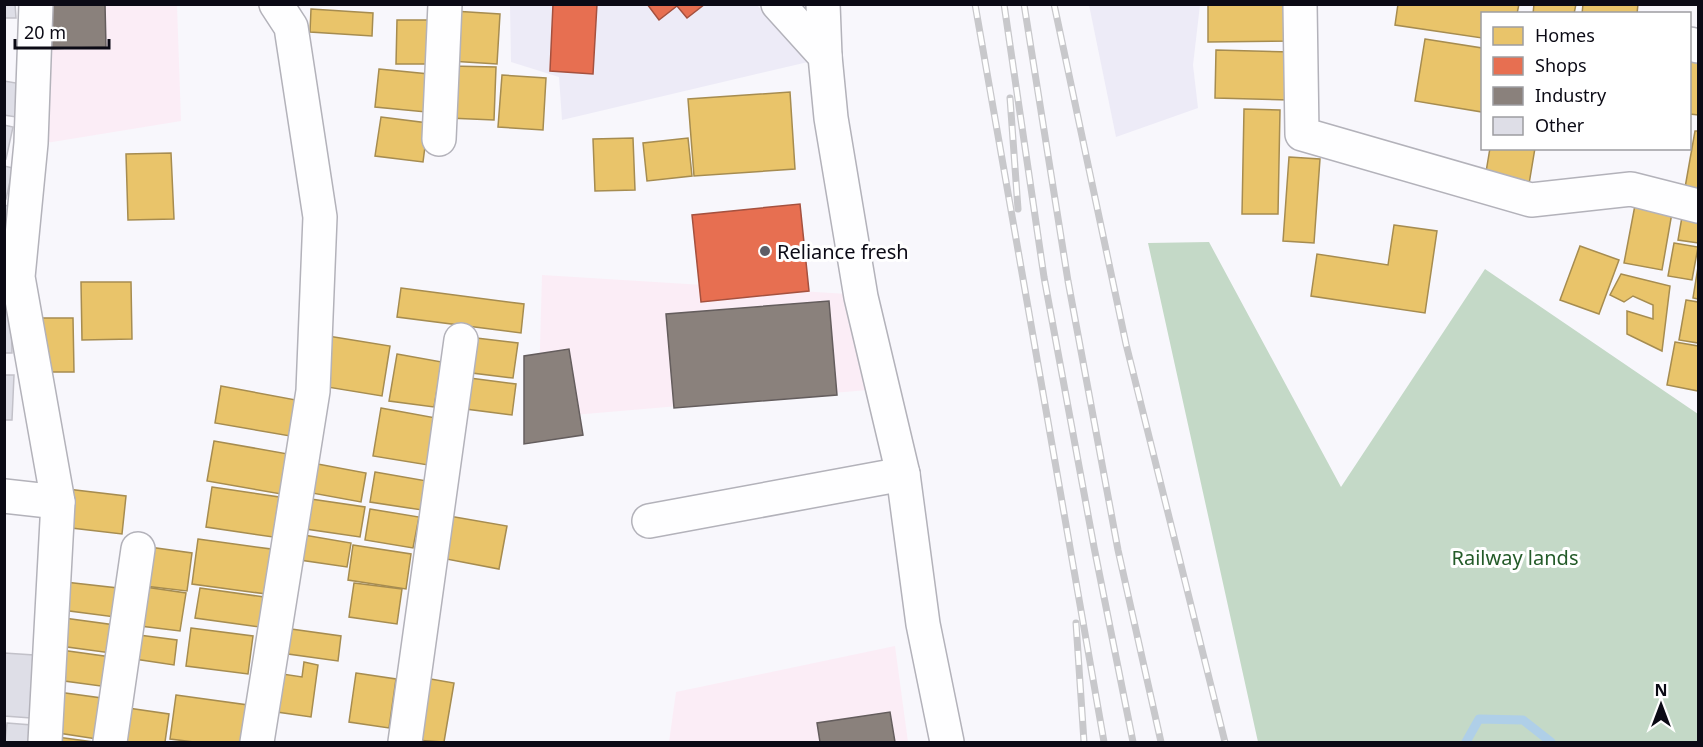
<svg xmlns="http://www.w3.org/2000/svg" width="1703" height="747" viewBox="0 0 1703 747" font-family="'Noto Sans',sans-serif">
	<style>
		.built { fill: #edebf7 }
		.industrial { fill: #fbedf6 }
		.forest { fill: #c4d9c7 }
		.homes { fill: #e9c46a; stroke: #a68c50; stroke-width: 1.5 }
		.shops { fill: #e76f51; stroke: #a5513f; stroke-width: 1.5 }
		.industry { fill: #8a817c; stroke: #645d5d; stroke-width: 1.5 }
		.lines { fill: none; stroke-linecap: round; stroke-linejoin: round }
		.stream { stroke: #afcfe8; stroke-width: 9 }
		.building { fill: #dedee7; stroke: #c2c1c9; stroke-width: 1.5 }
		.minor-casing { stroke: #b3b2ba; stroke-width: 36 }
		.major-casing { stroke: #b3b2ba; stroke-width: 36 }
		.minor { stroke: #fefeff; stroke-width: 33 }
		.major { stroke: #fefeff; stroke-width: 33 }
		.rail-casing { stroke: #c8c8cb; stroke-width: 7 }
		.rail { stroke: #fff; stroke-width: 4.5; stroke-dasharray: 14; stroke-linecap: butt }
		.poi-dot { fill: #5e5d66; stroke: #fff; stroke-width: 2 }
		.labels { text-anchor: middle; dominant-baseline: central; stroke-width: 6; stroke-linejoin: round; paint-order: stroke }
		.poi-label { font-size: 20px; fill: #0b0a15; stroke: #fff; text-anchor: start }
		.park-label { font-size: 20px; fill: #245b29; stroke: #fff }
	</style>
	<rect width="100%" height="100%" fill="#f8f7fc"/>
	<g class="built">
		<polygon points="510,5 757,5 808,62 562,120 559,77 511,62"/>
		<polygon points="1089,5 1200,5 1193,65 1198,108 1116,137"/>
	</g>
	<g class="industrial">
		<polygon points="43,5 177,5 181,121 40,144"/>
		<polygon points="542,275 848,294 868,390 538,418"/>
		<polygon points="895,646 908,742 669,742 676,692"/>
	</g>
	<polygon class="forest" points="1209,242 1341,487 1485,269 1698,414 1698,742 1258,742 1148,243"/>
	<g class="homes">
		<polygon points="1208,4 1291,4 1292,41 1208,42"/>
		<polygon points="1398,4 1519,4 1517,14 1482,14 1482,38 1395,25"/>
		<polygon points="1534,4 1576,4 1574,14 1533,14"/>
		<polygon points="1583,4 1638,4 1637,14 1582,14"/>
		<polygon points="311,9 373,13 372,36 310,32"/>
		<polygon points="453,11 500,14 497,64 450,61"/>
		<polygon points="397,20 431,20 431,64 396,64"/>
		<polygon points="1425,39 1482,48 1482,112 1415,101"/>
		<polygon points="1690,48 1698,49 1698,115 1690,114"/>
		<polygon points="1216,50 1291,52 1290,100 1215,98"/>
		<polygon points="450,66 496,67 494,120 448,118"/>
		<polygon points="379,69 429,74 426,112 375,107"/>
		<polygon points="502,75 546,78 543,130 498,127"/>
		<polygon points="790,92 795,169 694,176 688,99"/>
		<polygon points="1244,109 1280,110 1278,214 1242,214"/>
		<polygon points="381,117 428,123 423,162 375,156"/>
		<polygon points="1695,131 1698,131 1698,202 1683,199"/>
		<polygon points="633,138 635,190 595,191 593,139"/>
		<polygon points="688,138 692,176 647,181 643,143"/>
		<polygon points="1490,148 1535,148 1529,184 1485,178"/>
		<polygon points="171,153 174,219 128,220 126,154"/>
		<polygon points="1289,157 1320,159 1314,243 1283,241"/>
		<polygon points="1636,200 1673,207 1662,270 1624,263"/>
		<polygon points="1683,211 1698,214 1698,243 1678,240"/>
		<polygon points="1394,225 1437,231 1425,313 1311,296 1317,254 1388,265"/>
		<polygon points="1674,243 1698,247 1692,280 1668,276"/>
		<polygon points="1580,246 1619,260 1599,314 1560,300"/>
		<polygon points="1698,267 1698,299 1693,298"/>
		<polygon points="1621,274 1670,286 1662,351 1627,334 1627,311 1653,319 1653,305 1633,296 1624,302 1610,295"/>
		<polygon points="81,282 131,282 132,339 82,340"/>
		<polygon points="401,288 524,304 521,333 397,317"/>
		<polygon points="1686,300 1698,302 1698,343 1679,340"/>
		<polygon points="39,318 73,318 74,372 39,372"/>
		<polygon points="328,336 390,346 382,396 321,386"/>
		<polygon points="468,337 518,343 513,378 464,372"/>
		<polygon points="1675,342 1698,346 1698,391 1667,385"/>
		<polygon points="397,354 442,362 434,407 389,401"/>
		<polygon points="462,377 516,384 512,415 458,408"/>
		<polygon points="221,386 296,400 290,436 215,423"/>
		<polygon points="381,408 436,418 428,465 373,456"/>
		<polygon points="214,441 288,454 281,494 207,481"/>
		<polygon points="307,462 366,473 361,502 301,491"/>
		<polygon points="375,472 427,481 422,510 370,502"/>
		<polygon points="212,487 279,497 273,537 206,527"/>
		<polygon points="67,489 126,496 122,534 63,527"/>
		<polygon points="304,498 365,507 360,537 299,528"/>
		<polygon points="370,509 419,517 413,548 365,540"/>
		<polygon points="449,516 507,526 499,569 441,558"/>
		<polygon points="298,534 351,543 347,567 293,559"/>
		<polygon points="198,539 271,549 266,594 192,584"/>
		<polygon points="353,545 411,554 406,589 348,580"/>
		<polygon points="142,546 192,553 187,591 136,585"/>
		<polygon points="65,582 118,588 115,617 62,610"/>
		<polygon points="354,583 402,589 397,624 349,617"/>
		<polygon points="138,586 186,593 180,631 132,625"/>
		<polygon points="200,588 264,597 260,627 195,618"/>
		<polygon points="64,618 115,625 111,653 60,646"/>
		<polygon points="191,628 253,636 248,674 186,666"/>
		<polygon points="284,628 341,636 338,661 281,653"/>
		<polygon points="131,634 177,640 174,665 128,658"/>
		<polygon points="61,650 111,657 108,687 57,680"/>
		<polygon points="304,662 318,665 311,717 270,711 276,673 302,677"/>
		<polygon points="356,673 396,679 389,728 349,722"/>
		<polygon points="425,678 454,683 444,742 414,740"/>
		<polygon points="58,692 109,699 103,740 52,732"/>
		<polygon points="176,695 248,705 244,742 194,742 170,739"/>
		<polygon points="128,708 169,714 165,742 123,742"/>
		<polygon points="57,737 94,742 56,742"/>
	</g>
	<g class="shops">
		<polygon points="553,4 597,4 593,74 550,71"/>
		<polygon points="647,4 705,4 687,18 677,6 659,20"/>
		<polygon points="800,204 809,291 701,302 692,215"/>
	</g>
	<g class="industry">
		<polygon points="40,4 105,4 106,47 41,49"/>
		<polygon points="829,301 837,395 674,408 666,314"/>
		<polygon points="569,349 583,435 524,444 524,356"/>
		<polygon points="890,712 895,742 820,742 817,723"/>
	</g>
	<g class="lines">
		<polyline class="stream" points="1466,742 1479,719 1523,720 1551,742"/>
	</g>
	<g class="building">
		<polygon points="4,4 15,4 16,18 4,18"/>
		<polygon points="4,81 22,84 16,117 4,115"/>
		<polygon points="4,125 13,127 6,159 4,158"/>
		<polygon points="4,166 13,168 6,199 4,198"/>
		<polygon points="4,205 12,207 4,240"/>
		<polygon points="4,311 11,311 12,353 4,353"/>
		<polygon points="4,375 14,375 12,420 4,420"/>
		<polygon points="4,653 34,655 31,718 4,716"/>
		<polygon points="7,723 32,725 31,742 5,742"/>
	</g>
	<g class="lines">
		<defs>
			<g id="minor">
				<polyline points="36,4 31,143 18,277 58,502 45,742"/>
				<polyline points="823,4 825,56"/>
				<polyline points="1300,4 1302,134 1531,200 1631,189 1698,206"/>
				<polyline points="1690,44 1698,46"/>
				<polyline points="439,139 445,4"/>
				<polyline points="4,496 58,502"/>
				<polyline points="649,521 903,474"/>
				<polyline points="110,742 138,549"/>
				<polyline points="257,742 313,391 320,217 291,27 276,4"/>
				<polyline points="405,742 461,340"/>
			</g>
			<polyline id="major" points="778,4 825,56 831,118 861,297 903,474 923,624 947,742"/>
		</defs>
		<use href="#minor" class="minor-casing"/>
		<use href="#major" class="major-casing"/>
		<use href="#minor" class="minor"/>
		<use href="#major" class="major"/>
		<defs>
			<g id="rail">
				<polyline points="975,4 1104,742"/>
				<polyline points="1004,4 1044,277 1094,547 1133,742"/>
				<polyline points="1024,4 1068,281 1118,550 1161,742"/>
				<polyline points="1054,4 1126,344 1225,742"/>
				<polyline points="1010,98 1018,209"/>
				<polyline points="1076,623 1084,742"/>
			</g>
		</defs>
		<use href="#rail" class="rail-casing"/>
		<use href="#rail" class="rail"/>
	</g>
	<circle class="poi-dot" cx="765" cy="251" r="6"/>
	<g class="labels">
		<g class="poi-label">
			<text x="777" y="251">Reliance fresh</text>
		</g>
		<g class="park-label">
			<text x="1515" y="557">Railway lands</text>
		</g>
	</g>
	<rect width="1703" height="747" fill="none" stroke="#0b0a15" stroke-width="12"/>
	<rect x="1481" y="12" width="210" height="138" fill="#ffffff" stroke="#9d9da1" stroke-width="1.5"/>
	<rect x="1493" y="27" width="30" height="18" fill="#e9c46a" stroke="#9d9da1" stroke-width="1.5"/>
	<text x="1535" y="42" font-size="18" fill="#0b0a15">Homes</text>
	<rect x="1493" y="57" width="30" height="18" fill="#e76f51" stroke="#9d9da1" stroke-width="1.5"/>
	<text x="1535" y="72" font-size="18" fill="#0b0a15">Shops</text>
	<rect x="1493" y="87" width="30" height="18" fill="#8a817c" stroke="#9d9da1" stroke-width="1.5"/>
	<text x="1535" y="102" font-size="18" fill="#0b0a15">Industry</text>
	<rect x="1493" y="117" width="30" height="18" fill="#dedee7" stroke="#9d9da1" stroke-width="1.5"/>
	<text x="1535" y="132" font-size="18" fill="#0b0a15">Other</text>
	<g transform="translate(1661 705)" stroke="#ffffff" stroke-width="4.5" paint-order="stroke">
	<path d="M0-4.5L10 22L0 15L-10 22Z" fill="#0b0a15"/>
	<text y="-9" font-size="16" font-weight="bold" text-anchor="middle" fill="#0b0a15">N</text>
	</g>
	<path d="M15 39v9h94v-9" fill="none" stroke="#0b0a15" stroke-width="3"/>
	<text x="24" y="39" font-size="18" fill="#0b0a15" stroke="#ffffff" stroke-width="4.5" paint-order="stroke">20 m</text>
</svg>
